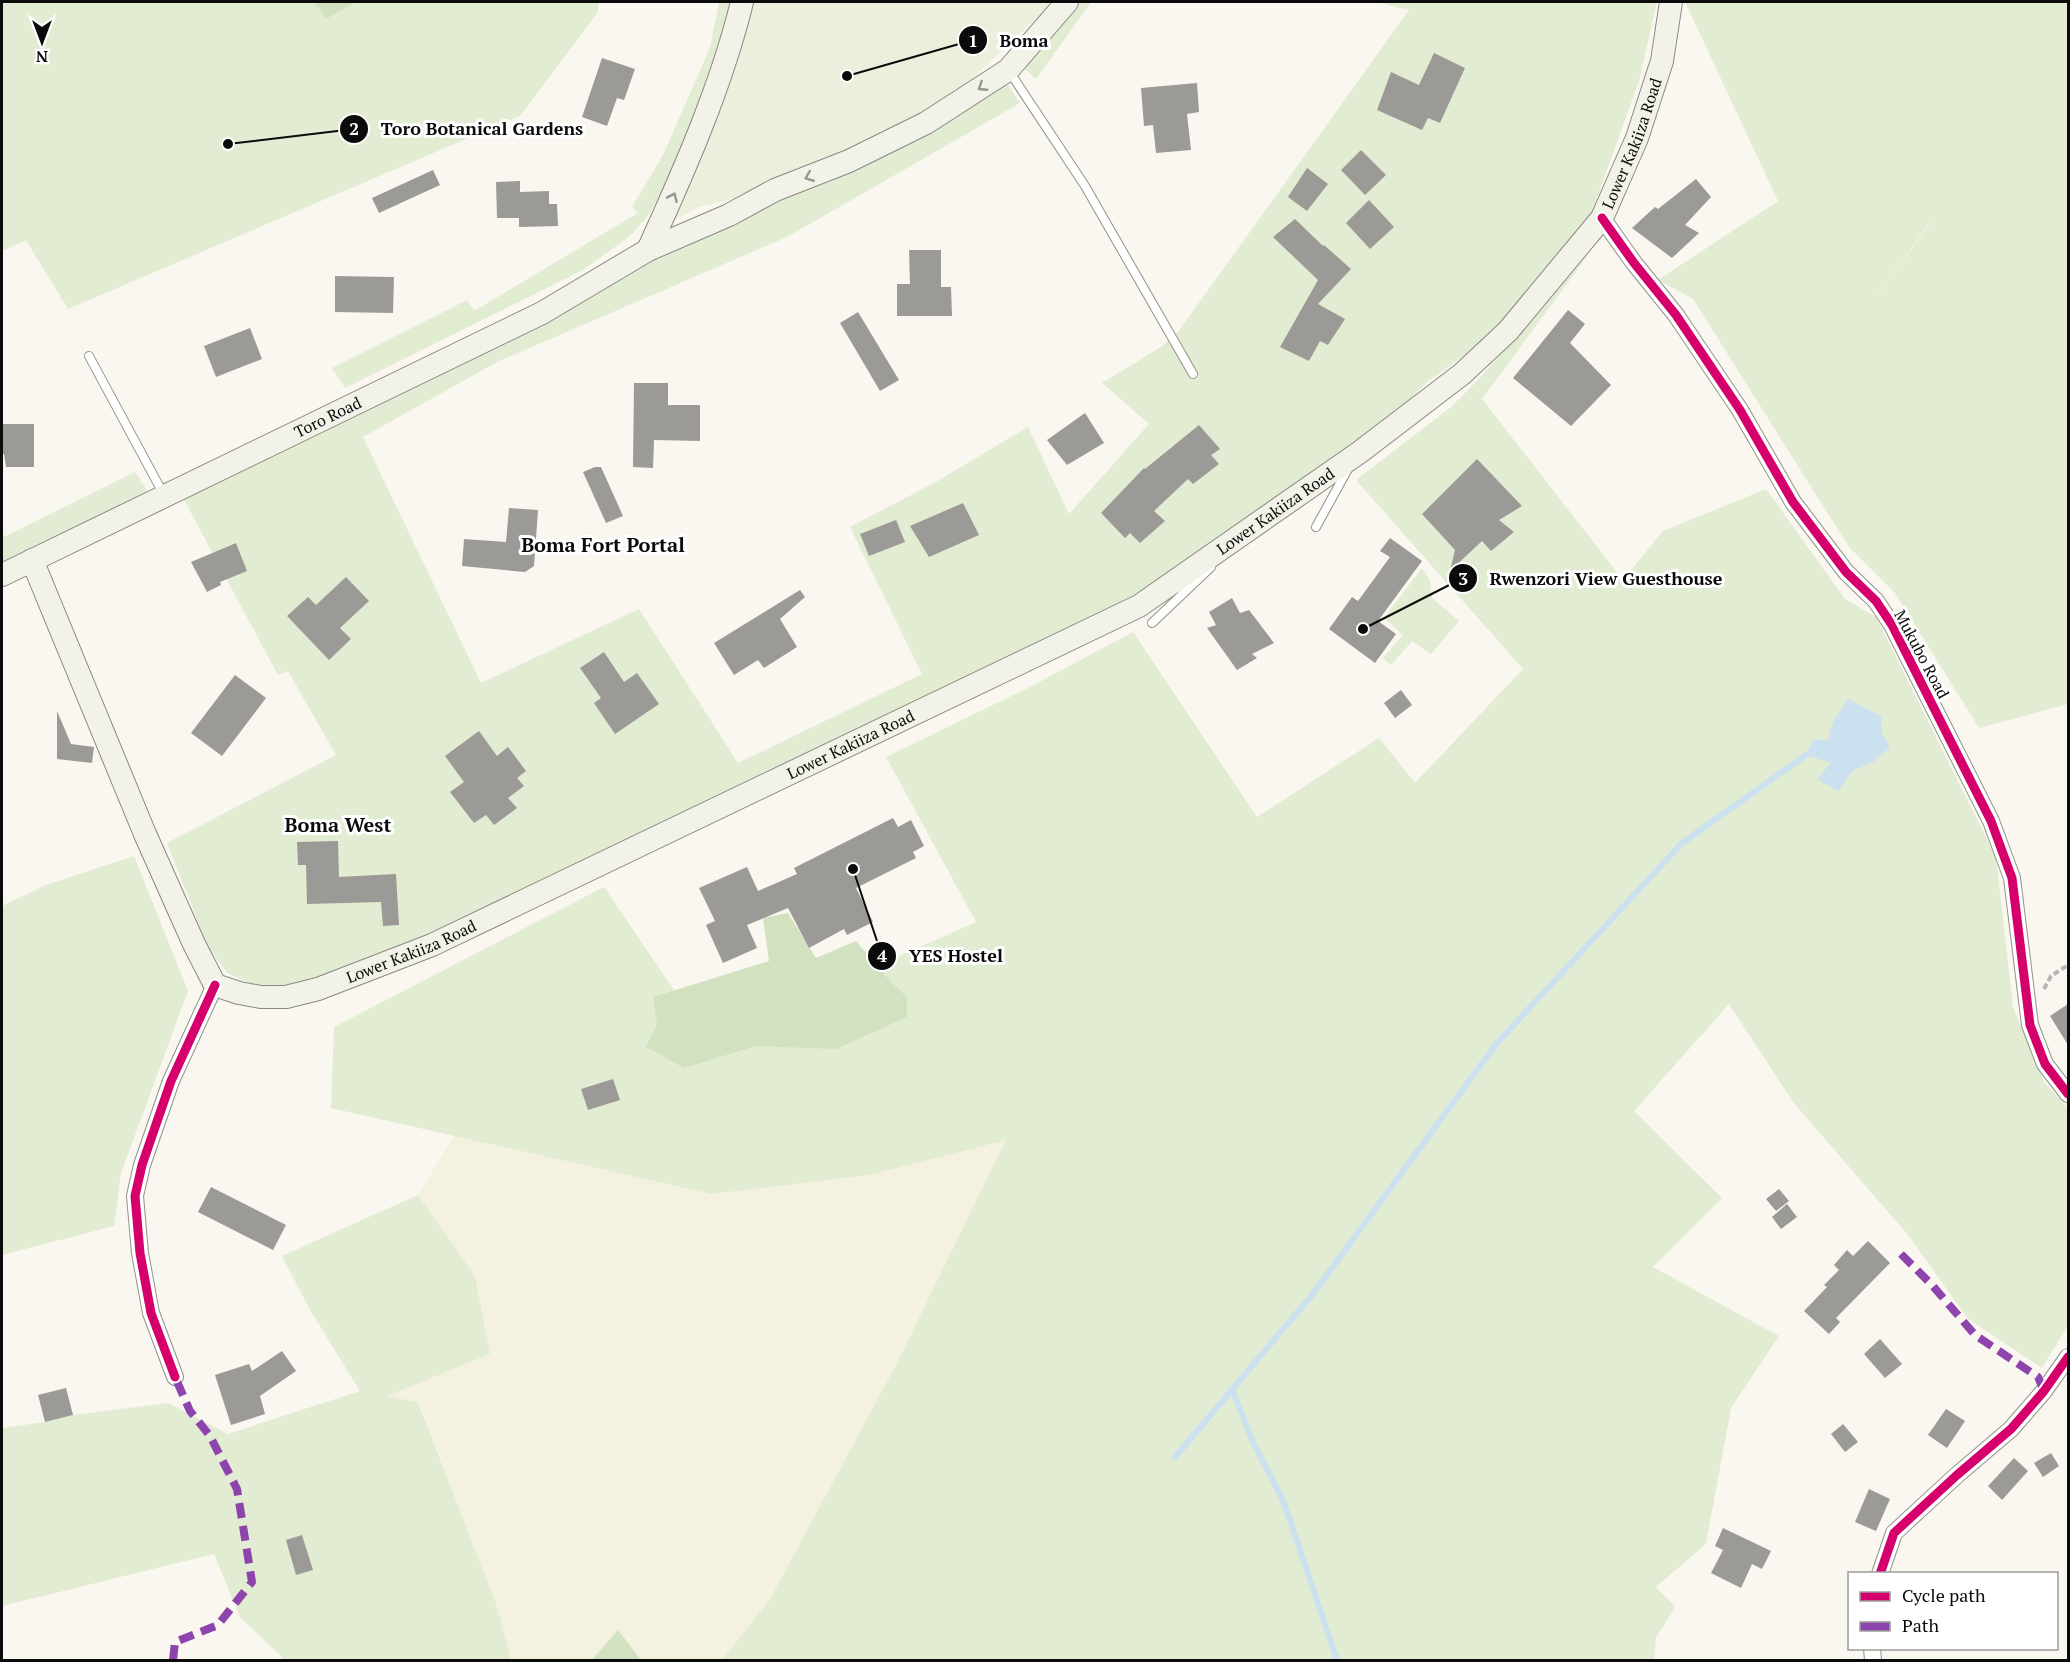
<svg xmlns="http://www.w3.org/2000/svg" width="2070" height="1662" viewBox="0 0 2070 1662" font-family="'PT Serif',serif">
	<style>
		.farmland { fill: #f4f2de }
		.green { fill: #e1ecd2; fill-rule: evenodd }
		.forest { fill: #d2e2c1 }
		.pitch { fill: #ebf0dc }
		.water { fill: #cbe1ef }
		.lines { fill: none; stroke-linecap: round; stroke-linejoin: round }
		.stream { stroke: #cbe1ef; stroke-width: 6 }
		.building { fill: #9c9a96 }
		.service-casing { stroke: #92918e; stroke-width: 10 }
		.minor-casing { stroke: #92918e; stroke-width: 18 }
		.secondary-casing { stroke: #898885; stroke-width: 24 }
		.path { stroke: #b7b6b5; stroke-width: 4; stroke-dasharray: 6 3; stroke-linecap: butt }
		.service { stroke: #fefefd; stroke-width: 8 }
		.minor { stroke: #fefefd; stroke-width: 16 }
		.secondary { stroke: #f3f2e9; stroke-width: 22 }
		.quiet { stroke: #8e44ad; stroke-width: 8; stroke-dasharray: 15 8; stroke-linecap: butt }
		.cycleway-casing { stroke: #fff; stroke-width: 13 }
		.cycleway { stroke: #d6006c; stroke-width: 9 }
		.oneway { stroke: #969690 }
		.labels { text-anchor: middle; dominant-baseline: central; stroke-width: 6; stroke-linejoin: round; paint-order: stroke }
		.street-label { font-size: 16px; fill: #0b0b0b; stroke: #fff }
		.quarter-label { font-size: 20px; font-weight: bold; fill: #0b0b0b; stroke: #fff }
		.leader { fill: none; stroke: #0b0b0b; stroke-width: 2 }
		.callout-dot { fill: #0b0b0b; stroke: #fff; stroke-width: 2 }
		.mark-label { font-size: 18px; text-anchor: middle; font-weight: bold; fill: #fff }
		.callout-label { font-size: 18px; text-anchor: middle; font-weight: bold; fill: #0b0b0b; stroke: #fff; stroke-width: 6; stroke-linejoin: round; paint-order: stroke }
	</style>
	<rect width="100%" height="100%" fill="#f9f7f0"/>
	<polygon class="farmland" points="454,1136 713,1194 869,1175 1007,1139 896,1365 770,1599 722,1660 511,1660 497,1606 419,1402 386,1396 490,1354 475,1276 418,1195"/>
	<g class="green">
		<polygon points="2,2 598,2 598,12 520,116 68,309 26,240 2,251"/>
		<polygon points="719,2 736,2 681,162 646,218 629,237 583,270 345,388 332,368 467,300 474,311 638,213 632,207 663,155 710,48"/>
		<polygon points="1077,2 1091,2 1036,79 1021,66"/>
		<polygon points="1376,2 1657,2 1639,81 1593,209 1565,254 1496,332 1426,383 1374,436 1273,505 1114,609 432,938 290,986 260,988 227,973 208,947 167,843 336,755 288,671 278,675 181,494 1002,76 1020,103 787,237 499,361 363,437 481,683 639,609 738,763 922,674 850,527 934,483 1028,427 1069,514 1149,424 1102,383 1161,347 1178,332 1409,10"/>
		<path d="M 1685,2 L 2068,2 L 2068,704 L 1979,728 L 1895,593 L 1849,547 L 1693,299 L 1658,280 L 1778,201 ZM 1932,221 L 1867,310 L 1931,221 Z"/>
		<polygon points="1589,254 1482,399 1623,580 1663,531 1766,489 1845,599 1876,617 1996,857 2013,1007 2044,1082 2068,1108 2068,1325 2042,1368 1968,1319 1908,1235 1793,1102 1729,1004 1634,1111 1722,1198 1653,1267 1779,1336 1731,1408 1706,1544 1656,1587 1675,1607 1656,1638 1654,1660 722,1660 770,1599 896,1365 1006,1140 869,1175 712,1194 331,1108 334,1027 604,887 706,1037 807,997 976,922 886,757 1028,688 1133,632 1257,817 1379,738 1415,783 1523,669 1356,480 1451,407 1475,383"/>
		<polygon points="135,472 147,491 2,564 2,538"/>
		<polygon points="1422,568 1430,581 1432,598 1459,621 1431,654 1412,641 1391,665 1383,658 1403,635 1384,618"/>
		<polygon points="134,856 188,991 121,1173 114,1226 2,1255 2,906 46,885"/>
		<polygon points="418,1195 475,1276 490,1354 387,1396 418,1402 497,1606 511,1660 285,1660 240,1617 214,1554 2,1606 2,1428 45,1422 73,1415 168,1403 228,1434 360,1391 310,1310 282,1256"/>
	</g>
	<g class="forest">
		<polygon points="314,2 356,2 326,19"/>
		<polygon points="788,913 816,958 856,941 891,982 907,997 907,1017 836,1049 756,1046 684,1068 646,1047 657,1024 653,997 769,961 763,918"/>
		<polygon points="618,1630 641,1660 592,1660"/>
	</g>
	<polygon class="pitch" points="742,2 1053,2 933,116 764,192 699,207 657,230"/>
	<polygon class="water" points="1848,699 1881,716 1882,734 1890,747 1873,762 1852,771 1838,791 1817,779 1831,763 1806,755 1813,740 1828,740 1833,722"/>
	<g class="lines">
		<g class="stream">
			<polyline points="1232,1389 1253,1442 1284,1503 1337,1660"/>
			<polyline points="1175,1457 1312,1295 1497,1043 1682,843 1806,755"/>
		</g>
	</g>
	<g class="building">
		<polygon points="1434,53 1465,68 1440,123 1428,118 1422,130 1377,110 1391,72 1419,85"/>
		<polygon points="602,58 635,69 624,100 617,98 607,126 582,117"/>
		<polygon points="1197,83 1199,112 1187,114 1191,150 1156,153 1153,125 1144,126 1141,88"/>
		<polygon points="1361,150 1386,175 1365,195 1341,170"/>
		<polygon points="1307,168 1328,184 1307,211 1288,197"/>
		<polygon points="433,170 440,185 379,213 372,198"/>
		<polygon points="1696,179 1711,197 1685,225 1699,233 1672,258 1632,228 1655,207 1658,209"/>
		<polygon points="520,181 520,192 549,191 549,204 557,204 558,226 519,227 519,218 497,218 496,182"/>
		<polygon points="1369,200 1394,227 1370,249 1346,223"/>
		<polygon points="1295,219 1323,246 1324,245 1351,269 1318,304 1345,319 1328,345 1320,341 1309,361 1280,347 1318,280 1273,237"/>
		<polygon points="909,250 941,250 941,287 951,287 952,316 897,316 897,284 910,284"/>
		<polygon points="335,276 394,277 393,313 335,312"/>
		<polygon points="1568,310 1585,324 1570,343 1611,385 1571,426 1513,378"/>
		<polygon points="858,312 899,380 880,391 840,323"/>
		<polygon points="250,328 262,359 216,377 204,346"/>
		<polygon points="634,383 668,383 668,405 700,405 700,441 654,440 653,468 633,467"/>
		<polygon points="1085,413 1104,443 1067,465 1047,440"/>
		<polygon points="2,424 34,424 34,467 6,467 4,454 2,454"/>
		<polygon points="1199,425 1220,449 1211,455 1219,464 1193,484 1188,479 1154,511 1165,521 1140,543 1130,533 1125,538 1101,513 1144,468 1145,469"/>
		<polygon points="1477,459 1522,506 1499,520 1514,532 1491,551 1482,541 1450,571 1455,550 1422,514"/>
		<polygon points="595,467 601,467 623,516 606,523 583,472"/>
		<polygon points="963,503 979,535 929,557 910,526"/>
		<polygon points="509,508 538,510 534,566 525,572 462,566 464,539 506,542"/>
		<polygon points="896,520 905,542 869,556 860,534"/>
		<polygon points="1390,538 1422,561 1378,621 1396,634 1375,663 1329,629 1352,597 1358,601 1390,557 1380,551"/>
		<polygon points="236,543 247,571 220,582 221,585 207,592 191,562"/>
		<polygon points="346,577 369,601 340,628 351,639 329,660 287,616 308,597 316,605"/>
		<polygon points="800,590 805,597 780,619 797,647 764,668 758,660 734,675 714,643"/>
		<polygon points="1232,598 1240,613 1249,610 1274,643 1252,654 1257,658 1237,670 1207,628 1216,625 1209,612"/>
		<polygon points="604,652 624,682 637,673 659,704 615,734 594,703 601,698 580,668"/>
		<polygon points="235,675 266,698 222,756 191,733"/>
		<polygon points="1401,690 1412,705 1395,718 1384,703"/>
		<polygon points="57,711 71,744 94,747 92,763 57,759"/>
		<polygon points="479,731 497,756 508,747 526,771 517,778 524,786 508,798 517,808 494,825 486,815 474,823 450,792 464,782 445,756"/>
		<polygon points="893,818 898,827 911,820 924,846 913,852 916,858 856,888 873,922 847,935 844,929 809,948 788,908 747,925 757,948 723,963 706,925 715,921 699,888 747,867 758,891 797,874 794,868"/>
		<polygon points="338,841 339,877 396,874 399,925 383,926 381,902 307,904 306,865 298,865 297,842"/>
		<polygon points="2068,1004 2068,1045 2050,1016"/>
		<polygon points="613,1079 620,1100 588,1110 581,1089"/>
		<polygon points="211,1187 286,1225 273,1250 198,1212"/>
		<polygon points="1779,1189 1789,1201 1776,1211 1766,1199"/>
		<polygon points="1787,1204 1797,1217 1781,1229 1772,1217"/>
		<polygon points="1868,1241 1890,1263 1836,1318 1840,1322 1829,1334 1804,1311 1827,1287 1824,1285 1839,1270 1834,1265 1847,1250 1853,1256"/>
		<polygon points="1880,1339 1902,1364 1885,1378 1864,1354"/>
		<polygon points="282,1351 296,1371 260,1396 265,1414 231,1425 215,1375 249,1364 252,1371"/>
		<polygon points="66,1388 73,1415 45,1422 38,1395"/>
		<polygon points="1946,1409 1965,1421 1947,1448 1928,1435"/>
		<polygon points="1843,1424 1858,1442 1845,1452 1831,1434"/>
		<polygon points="2051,1453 2059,1466 2043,1477 2034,1463"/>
		<polygon points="2014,1458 2028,1471 2002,1500 1988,1486"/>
		<polygon points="1869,1489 1890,1499 1876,1531 1855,1522"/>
		<polygon points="1723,1528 1771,1551 1762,1569 1752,1564 1741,1588 1711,1573 1723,1550 1715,1546"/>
		<polygon points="302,1535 313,1570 296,1575 286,1540"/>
	</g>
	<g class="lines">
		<defs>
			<g id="service">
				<polyline points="1009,71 1085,186 1193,374"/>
				<polyline points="89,356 164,495"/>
				<polyline points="1316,527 1349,467"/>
				<polyline points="1152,623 1211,567"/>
			</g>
			<g id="minor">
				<polyline points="1602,218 1634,263 1676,315 1740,410 1793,502 1846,572 1876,601 1892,625 1991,821 2012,878 2030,1025 2045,1064 2068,1094"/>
				<polyline points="175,1377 151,1313 140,1253 135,1196 142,1165 171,1081 215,985"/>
				<polyline points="1880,1574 1894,1533 1957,1475 2011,1429 2044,1391 2068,1357"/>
				<polyline points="1872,1648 1873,1660"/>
			</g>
			<g id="secondary">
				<path d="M 648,250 C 685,169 721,87 742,2"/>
				<path id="s1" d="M 32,560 L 145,834 L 194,944 L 215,985 L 239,993 L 261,997 L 286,997 L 318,989 L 432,945 L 1139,606 L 1360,452 L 1462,374 L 1508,331 L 1602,218 L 1637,138 L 1662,61 L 1671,2"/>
				<path id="s2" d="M 2,575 L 542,313 L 648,250 L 729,215 L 775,190 L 849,161 L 926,123 L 1008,70 L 1067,2"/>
			</g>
		</defs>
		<use href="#service" class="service-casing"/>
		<use href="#minor" class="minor-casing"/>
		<use href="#secondary" class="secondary-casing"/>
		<polyline class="path" points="2044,989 2051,976 2068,965"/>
		<use href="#service" class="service"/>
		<use href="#minor" class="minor"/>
		<use href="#secondary" class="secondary"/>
		<g class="quiet">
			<polyline points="1901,1254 1932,1285 1975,1335 2038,1377 2044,1391"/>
			<polyline points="173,1660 175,1642 218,1625 252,1582 237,1489 210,1436 190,1411 175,1377"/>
		</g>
		<defs>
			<g id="cycleway">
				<polyline points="1602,218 1634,263 1676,315 1740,410 1793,502 1846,572 1876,601 1892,625 1991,821 2012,878 2030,1025 2045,1064 2068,1094"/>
				<polyline points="175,1377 151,1313 140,1253 135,1196 142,1165 171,1081 215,985"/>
				<polyline points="1880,1574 1894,1533 1957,1475 2011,1429 2044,1391 2068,1357"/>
			</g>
		</defs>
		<use href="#cycleway" class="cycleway-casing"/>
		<use href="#cycleway" class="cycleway"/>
	</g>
	<defs><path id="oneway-chevron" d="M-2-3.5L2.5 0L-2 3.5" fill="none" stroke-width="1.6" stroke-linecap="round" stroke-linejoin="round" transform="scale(1.5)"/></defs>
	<g class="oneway">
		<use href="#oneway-chevron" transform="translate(982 87) rotate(147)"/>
		<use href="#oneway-chevron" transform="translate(809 177) rotate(158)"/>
		<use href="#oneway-chevron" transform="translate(673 197) rotate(-66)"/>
	</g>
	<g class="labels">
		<g class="street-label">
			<text stroke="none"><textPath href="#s1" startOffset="2163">Lower Kakiiza Road</textPath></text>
			<text stroke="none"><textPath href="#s2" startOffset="362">Toro Road</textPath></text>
			<text stroke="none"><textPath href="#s1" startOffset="1641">Lower Kakiiza Road</textPath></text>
			<text transform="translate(1922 654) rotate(62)">Mukubo Road</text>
			<text stroke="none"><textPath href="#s1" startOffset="1155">Lower Kakiiza Road</textPath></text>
			<text stroke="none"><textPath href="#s1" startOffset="669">Lower Kakiiza Road</textPath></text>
		</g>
		<g class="quarter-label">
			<text x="603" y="544">Boma Fort Portal</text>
			<text x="338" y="824">Boma West</text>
		</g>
	</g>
	<path class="leader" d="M847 76L973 40M228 144L354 129M1363 629L1463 578M853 869L882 956"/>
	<g class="callout-dot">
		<circle cx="847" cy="76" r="6"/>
		<circle cx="228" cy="144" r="6"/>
		<circle cx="1363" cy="629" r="6"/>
		<circle cx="853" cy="869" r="6"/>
		<circle cx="973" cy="40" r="15"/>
		<circle cx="354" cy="129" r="15"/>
		<circle cx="1463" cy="578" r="15"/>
		<circle cx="882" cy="956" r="15"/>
	</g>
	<g class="mark-label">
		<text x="973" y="47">1</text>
		<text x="354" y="135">2</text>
		<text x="1463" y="585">3</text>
		<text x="882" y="962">4</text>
	</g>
	<g class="callout-label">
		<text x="1024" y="47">Boma</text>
		<text x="482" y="135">Toro Botanical Gardens</text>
		<text x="1606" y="585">Rwenzori View Guesthouse</text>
		<text x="956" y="962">YES Hostel</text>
	</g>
	<rect width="2070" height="1662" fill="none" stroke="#0b0b0b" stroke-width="6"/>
	<rect x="1848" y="1572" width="210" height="78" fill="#ffffff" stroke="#9d9d9d" stroke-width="1.5"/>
	<rect x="1860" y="1592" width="30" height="9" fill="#d6006c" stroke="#9d9d9d" stroke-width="1.5"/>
	<text x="1902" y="1602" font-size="18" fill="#0b0b0b">Cycle path</text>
	<rect x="1860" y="1622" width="30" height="9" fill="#8e44ad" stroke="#9d9d9d" stroke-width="1.5"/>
	<text x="1902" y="1632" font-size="18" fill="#0b0b0b">Path</text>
	<g transform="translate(42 42) rotate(180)" stroke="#ffffff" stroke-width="4.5" paint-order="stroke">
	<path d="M0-4.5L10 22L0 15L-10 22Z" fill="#0b0b0b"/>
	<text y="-9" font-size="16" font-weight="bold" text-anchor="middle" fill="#0b0b0b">N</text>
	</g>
</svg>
